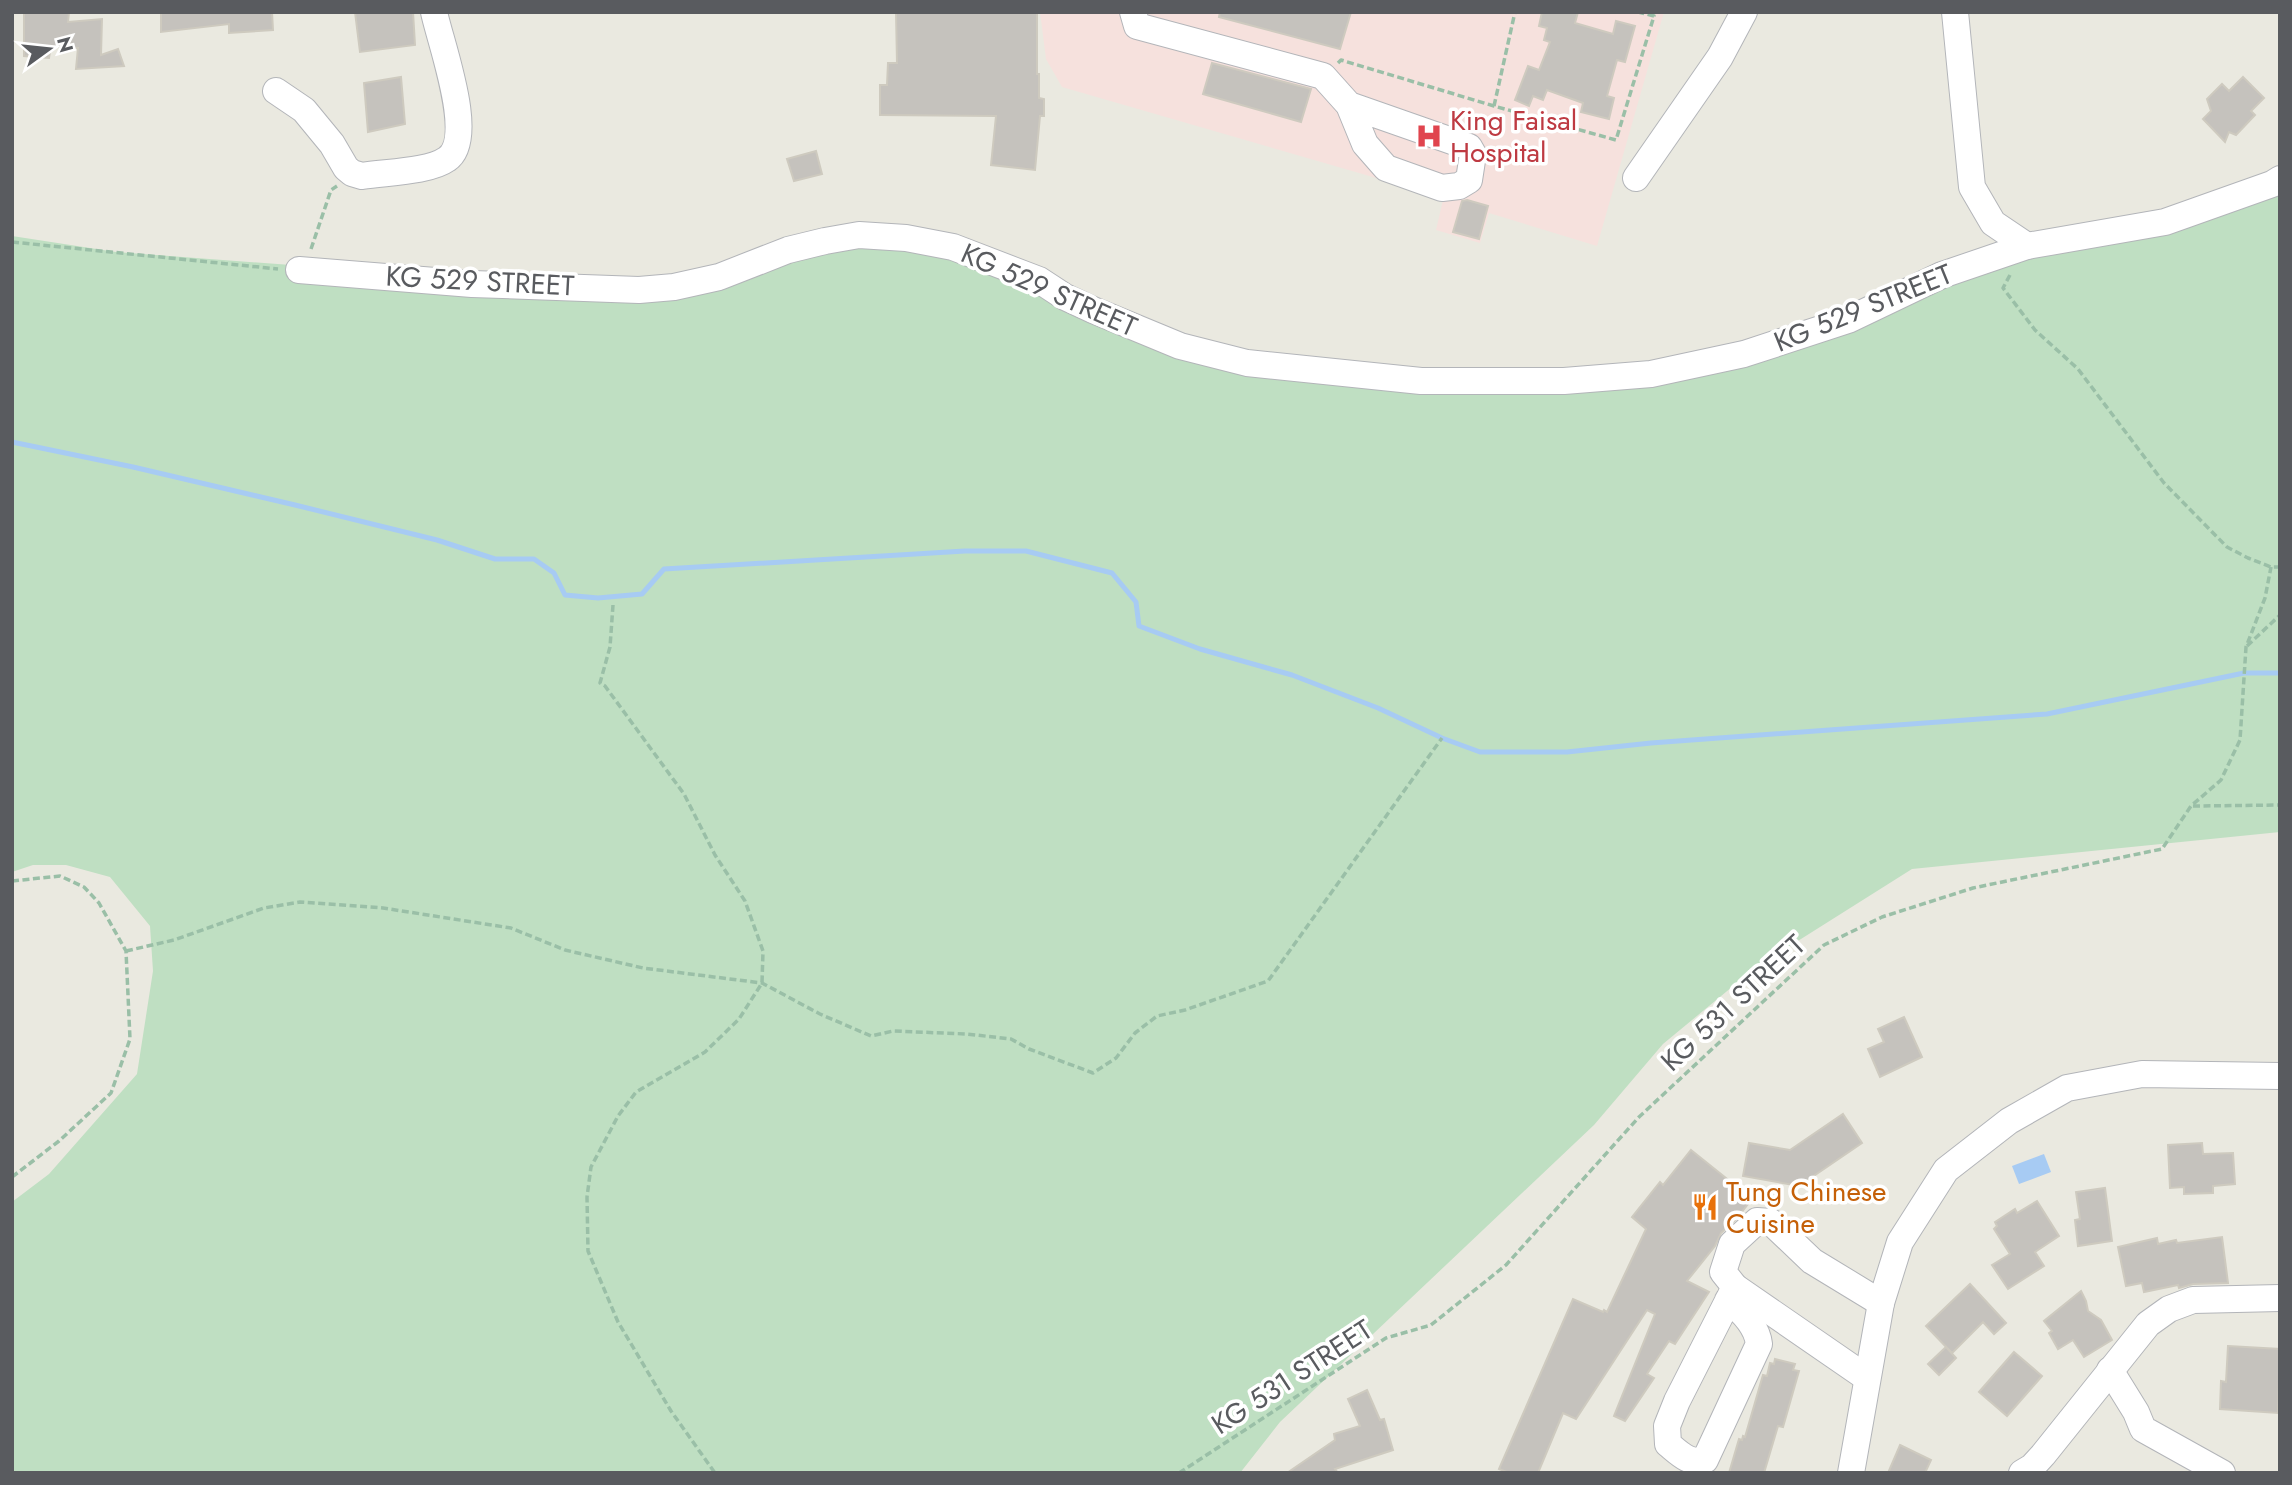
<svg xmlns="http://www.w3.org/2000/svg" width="2292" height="1485" viewBox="0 0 2292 1485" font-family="Jost,sans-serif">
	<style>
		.medical { fill: #f6e1dd }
		.green { fill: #bfdfc2 }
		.water { fill: #a7cbf3 }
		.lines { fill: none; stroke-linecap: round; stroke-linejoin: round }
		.stream { stroke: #a7cbf3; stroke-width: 5 }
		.building { fill: #c5c2bd; stroke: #cecabf; stroke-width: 2 }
		.minor-casing { stroke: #b3b5b9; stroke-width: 28 }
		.path { stroke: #9abfa7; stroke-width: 3.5; stroke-dasharray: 7 3.5; stroke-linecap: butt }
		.minor { stroke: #fff; stroke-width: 26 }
		.labels { text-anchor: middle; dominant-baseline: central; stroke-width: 7; stroke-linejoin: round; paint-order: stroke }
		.health-label { font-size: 28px; fill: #be3a42; stroke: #fff; text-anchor: start }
		.street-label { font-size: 28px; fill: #595b5f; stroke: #fff }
		.food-label { font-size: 28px; fill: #c56008; stroke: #fff; text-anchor: start }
	</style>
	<rect width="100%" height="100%" fill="#eae9e0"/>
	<polygon class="medical" points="1040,12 1664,12 1597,246 1489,213 1480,243 1436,230 1443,200 1397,184 1062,87 1046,59"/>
	<polygon class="green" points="2280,180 2280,832 1912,869 1755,968 1663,1044 1594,1125 1280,1422 1240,1473 12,1473 12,1202 49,1174 137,1074 153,971 150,926 110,877 66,865 33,865 12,872 12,236 116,252 493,280 659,279 874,239 981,260 1179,340 1295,370 1597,387"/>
	<polygon class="water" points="2044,1154 2051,1172 2019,1184 2012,1166"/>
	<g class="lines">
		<polyline class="stream" points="12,442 133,467 295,505 437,540 495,559 534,559 554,573 565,595 598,598 642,594 664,569 965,551 1026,551 1112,573 1136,602 1139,626 1200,649 1292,675 1378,708 1442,738 1480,752 1567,752 1651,743 2047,714 2244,673 2280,673"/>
	</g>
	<g class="building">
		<polygon points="24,12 69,12 68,22 102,19 101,55 118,49 124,66 76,69 78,48 51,46 49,58 24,56"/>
		<polygon points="161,12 272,12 273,30 229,33 229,24 161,32"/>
		<polygon points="355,12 413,12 415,45 360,52"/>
		<polygon points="896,12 1037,12 1037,74 1039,74 1039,98 1044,99 1044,116 1040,116 1035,170 991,165 996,116 880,115 880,85 887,85 888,63 897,63"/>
		<polygon points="1220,12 1351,12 1340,49 1219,17"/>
		<polygon points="1542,12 1578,12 1575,23 1613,34 1616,21 1635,26 1625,62 1617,60 1607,96 1614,98 1609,119 1581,112 1583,103 1547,90 1543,100 1533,96 1529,106 1515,100 1528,66 1539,70 1550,42 1544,40 1547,28 1539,26"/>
		<polygon points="1212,63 1311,89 1301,122 1203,94"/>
		<polygon points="401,77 405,124 368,132 364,83"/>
		<polygon points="2243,77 2264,98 2251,111 2255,115 2236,135 2229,132 2225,142 2203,119 2211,111 2207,99 2222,84 2229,91"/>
		<polygon points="816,151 822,174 794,181 787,159"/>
		<polygon points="1467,200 1488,206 1479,239 1453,232 1462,201"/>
		<polygon points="1904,1017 1922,1057 1880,1077 1868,1049 1884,1042 1878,1029"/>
		<polygon points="1843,1114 1862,1143 1799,1186 1743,1176 1749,1143 1790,1150"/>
		<polygon points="2202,1143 2203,1154 2233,1153 2235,1184 2213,1186 2213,1193 2184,1194 2184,1187 2170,1188 2168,1145"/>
		<polygon points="1691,1150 1752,1199 1737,1218 1721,1233 1715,1246 1687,1281 1709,1292 1675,1344 1669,1341 1647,1374 1654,1378 1625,1421 1614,1416 1655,1314 1647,1310 1576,1419 1563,1413 1538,1473 1509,1473 1499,1469 1573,1299 1603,1312 1604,1310 1607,1312 1646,1229 1632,1217 1660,1182 1663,1185"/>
		<polygon points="2105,1188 2112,1241 2078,1246 2075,1220 2080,1219 2076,1192"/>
		<polygon points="2037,1201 2059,1236 2035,1252 2044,1266 2008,1289 1992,1265 2010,1254 1994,1229 1997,1226 1995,1222 2015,1209 2017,1213"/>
		<polygon points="2222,1237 2228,1283 2193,1284 2179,1288 2178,1285 2144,1292 2142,1283 2126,1286 2118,1247 2157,1238 2158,1244 2176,1240 2177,1243"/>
		<polygon points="1970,1284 2006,1323 1994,1334 1983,1322 1952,1353 1926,1326"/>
		<polygon points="2081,1291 2086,1301 2088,1311 2101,1320 2112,1340 2084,1357 2073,1340 2058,1349 2049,1333 2052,1331 2044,1321"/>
		<polygon points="2228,1346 2280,1349 2278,1413 2220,1409 2221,1381 2226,1382"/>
		<polygon points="1946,1347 1956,1358 1939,1375 1928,1364"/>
		<polygon points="2014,1352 2042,1376 2007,1416 1979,1392"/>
		<polygon points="1775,1359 1795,1364 1793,1370 1799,1371 1783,1427 1778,1426 1764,1473 1729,1473 1739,1439 1742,1440 1743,1436 1745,1437 1763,1375 1767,1376 1770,1363 1774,1364"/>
		<polygon points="1367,1390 1380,1420 1384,1419 1393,1450 1335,1469 1338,1473 1287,1473 1335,1440 1334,1434 1360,1426 1348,1399"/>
		<polygon points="1900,1445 1931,1460 1925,1473 1888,1473"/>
	</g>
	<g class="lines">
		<defs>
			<g id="minor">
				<polyline points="1133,12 1137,26 1323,76 1349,105 1365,144 1386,168 1442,188 1459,186 1469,180 1473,154 1469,147 1349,105"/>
				<polyline points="1955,12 1972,187 1993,223 2027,246"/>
				<path d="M 276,91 L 304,110 L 332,144 L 346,168 L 352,173 L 362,176 C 385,172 429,172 447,159 C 477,139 440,42 434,12"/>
				<polyline points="1636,178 1720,57 1744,12"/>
				<polyline points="299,270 472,284 639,290 674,287 719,277 788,250 825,241 859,235 906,238 953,247 1039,280 1065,297 1093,310 1180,346 1247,363 1421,381 1564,381 1651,374 1744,354 1848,320 1942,275 2027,246 2165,222 2272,184 2280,179"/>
				<path d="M 1728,1300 C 1742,1311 1757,1327 1759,1344 L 1705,1460 C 1689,1464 1680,1454 1668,1444 L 1667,1426 L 1677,1401 L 1735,1287"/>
				<polyline points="2110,1370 2136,1412 2143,1429 2222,1473"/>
				<polyline points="1867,1378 1735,1287 1723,1272 1732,1244 1757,1221 1771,1222 1812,1261 1881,1303"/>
				<polyline points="1851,1473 1881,1303 1900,1242 1946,1170 2009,1121 2067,1088 2142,1074 2280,1076"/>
				<polyline points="2022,1473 2032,1467 2043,1455 2148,1324 2169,1309 2193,1300 2280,1298"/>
			</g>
		</defs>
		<use href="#minor" class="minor-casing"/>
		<g class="path">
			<polyline points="1338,63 1341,60 1494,106 1616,140 1654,16 1638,12"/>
			<polyline points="1494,106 1515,12"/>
			<polyline points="12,242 278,269"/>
			<polyline points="311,249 331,190 337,186"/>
			<polyline points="2010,275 2003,288 2035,330 2078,369 2164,483 2227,547 2248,558 2271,567 2280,567"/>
			<polyline points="613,605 610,647 600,683 605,686 684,794 715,855 745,901 763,951 762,983 739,1019 705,1052 636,1092 618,1116 591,1167 587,1197 588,1251 618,1322 671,1411 715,1473"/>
			<polyline points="2247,646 2280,615"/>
			<polyline points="2193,806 2280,805"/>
			<polyline points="12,881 60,876 84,887 99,903 126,951 130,1039 111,1093 59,1141 12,1177"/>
			<polyline points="126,951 174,940 264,908 300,902 383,908 511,928 565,950 643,968 762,983 820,1014 871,1036 893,1031 967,1034 1011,1039 1029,1049 1093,1073 1116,1058 1135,1033 1157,1016 1185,1010 1268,981 1442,738"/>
			<polyline points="1179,1473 1386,1338 1431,1325 1506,1265 1639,1117 1824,945 1882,917 1973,888 2162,849 2191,806 2221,780 2240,740 2246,647 2265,598 2271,567"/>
		</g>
		<use href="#minor" class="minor"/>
	</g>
	<defs>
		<symbol id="hospital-bare" viewBox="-9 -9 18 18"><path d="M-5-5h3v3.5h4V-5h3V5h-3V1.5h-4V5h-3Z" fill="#e0444e" stroke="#fff" stroke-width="2.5" paint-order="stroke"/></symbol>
		<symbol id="restaurant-bare" viewBox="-9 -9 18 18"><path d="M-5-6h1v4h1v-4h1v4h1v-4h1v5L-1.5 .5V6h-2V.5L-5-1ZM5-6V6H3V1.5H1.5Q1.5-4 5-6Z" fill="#e8710a" stroke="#fff" stroke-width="2.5" paint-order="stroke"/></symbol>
	</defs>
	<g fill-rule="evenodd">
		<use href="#hospital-bare" x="1410" y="117" width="38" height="38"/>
		<use href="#restaurant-bare" x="1686" y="1188" width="38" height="38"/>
	</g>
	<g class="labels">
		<g class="health-label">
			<text x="1450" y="120">King Faisal<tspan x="1450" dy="32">Hospital</tspan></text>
		</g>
		<g class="street-label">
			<text transform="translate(480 281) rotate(3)">KG 529 STREET</text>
			<text transform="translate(1049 290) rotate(24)">KG 529 STREET</text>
			<text transform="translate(1863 308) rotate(-22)">KG 529 STREET</text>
			<text transform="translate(1733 1003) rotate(-43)">KG 531 STREET</text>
			<text transform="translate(1292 1377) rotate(-33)">KG 531 STREET</text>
		</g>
		<g class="food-label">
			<text x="1726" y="1191">Tung Chinese<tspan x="1726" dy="32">Cuisine</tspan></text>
		</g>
	</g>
	<rect width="2292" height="1485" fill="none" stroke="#595b5f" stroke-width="28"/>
	<g transform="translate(49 49) rotate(75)" stroke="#ffffff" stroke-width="5" paint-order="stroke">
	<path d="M0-5L12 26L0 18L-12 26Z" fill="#595b5f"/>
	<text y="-10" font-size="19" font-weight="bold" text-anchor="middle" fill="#595b5f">N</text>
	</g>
</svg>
